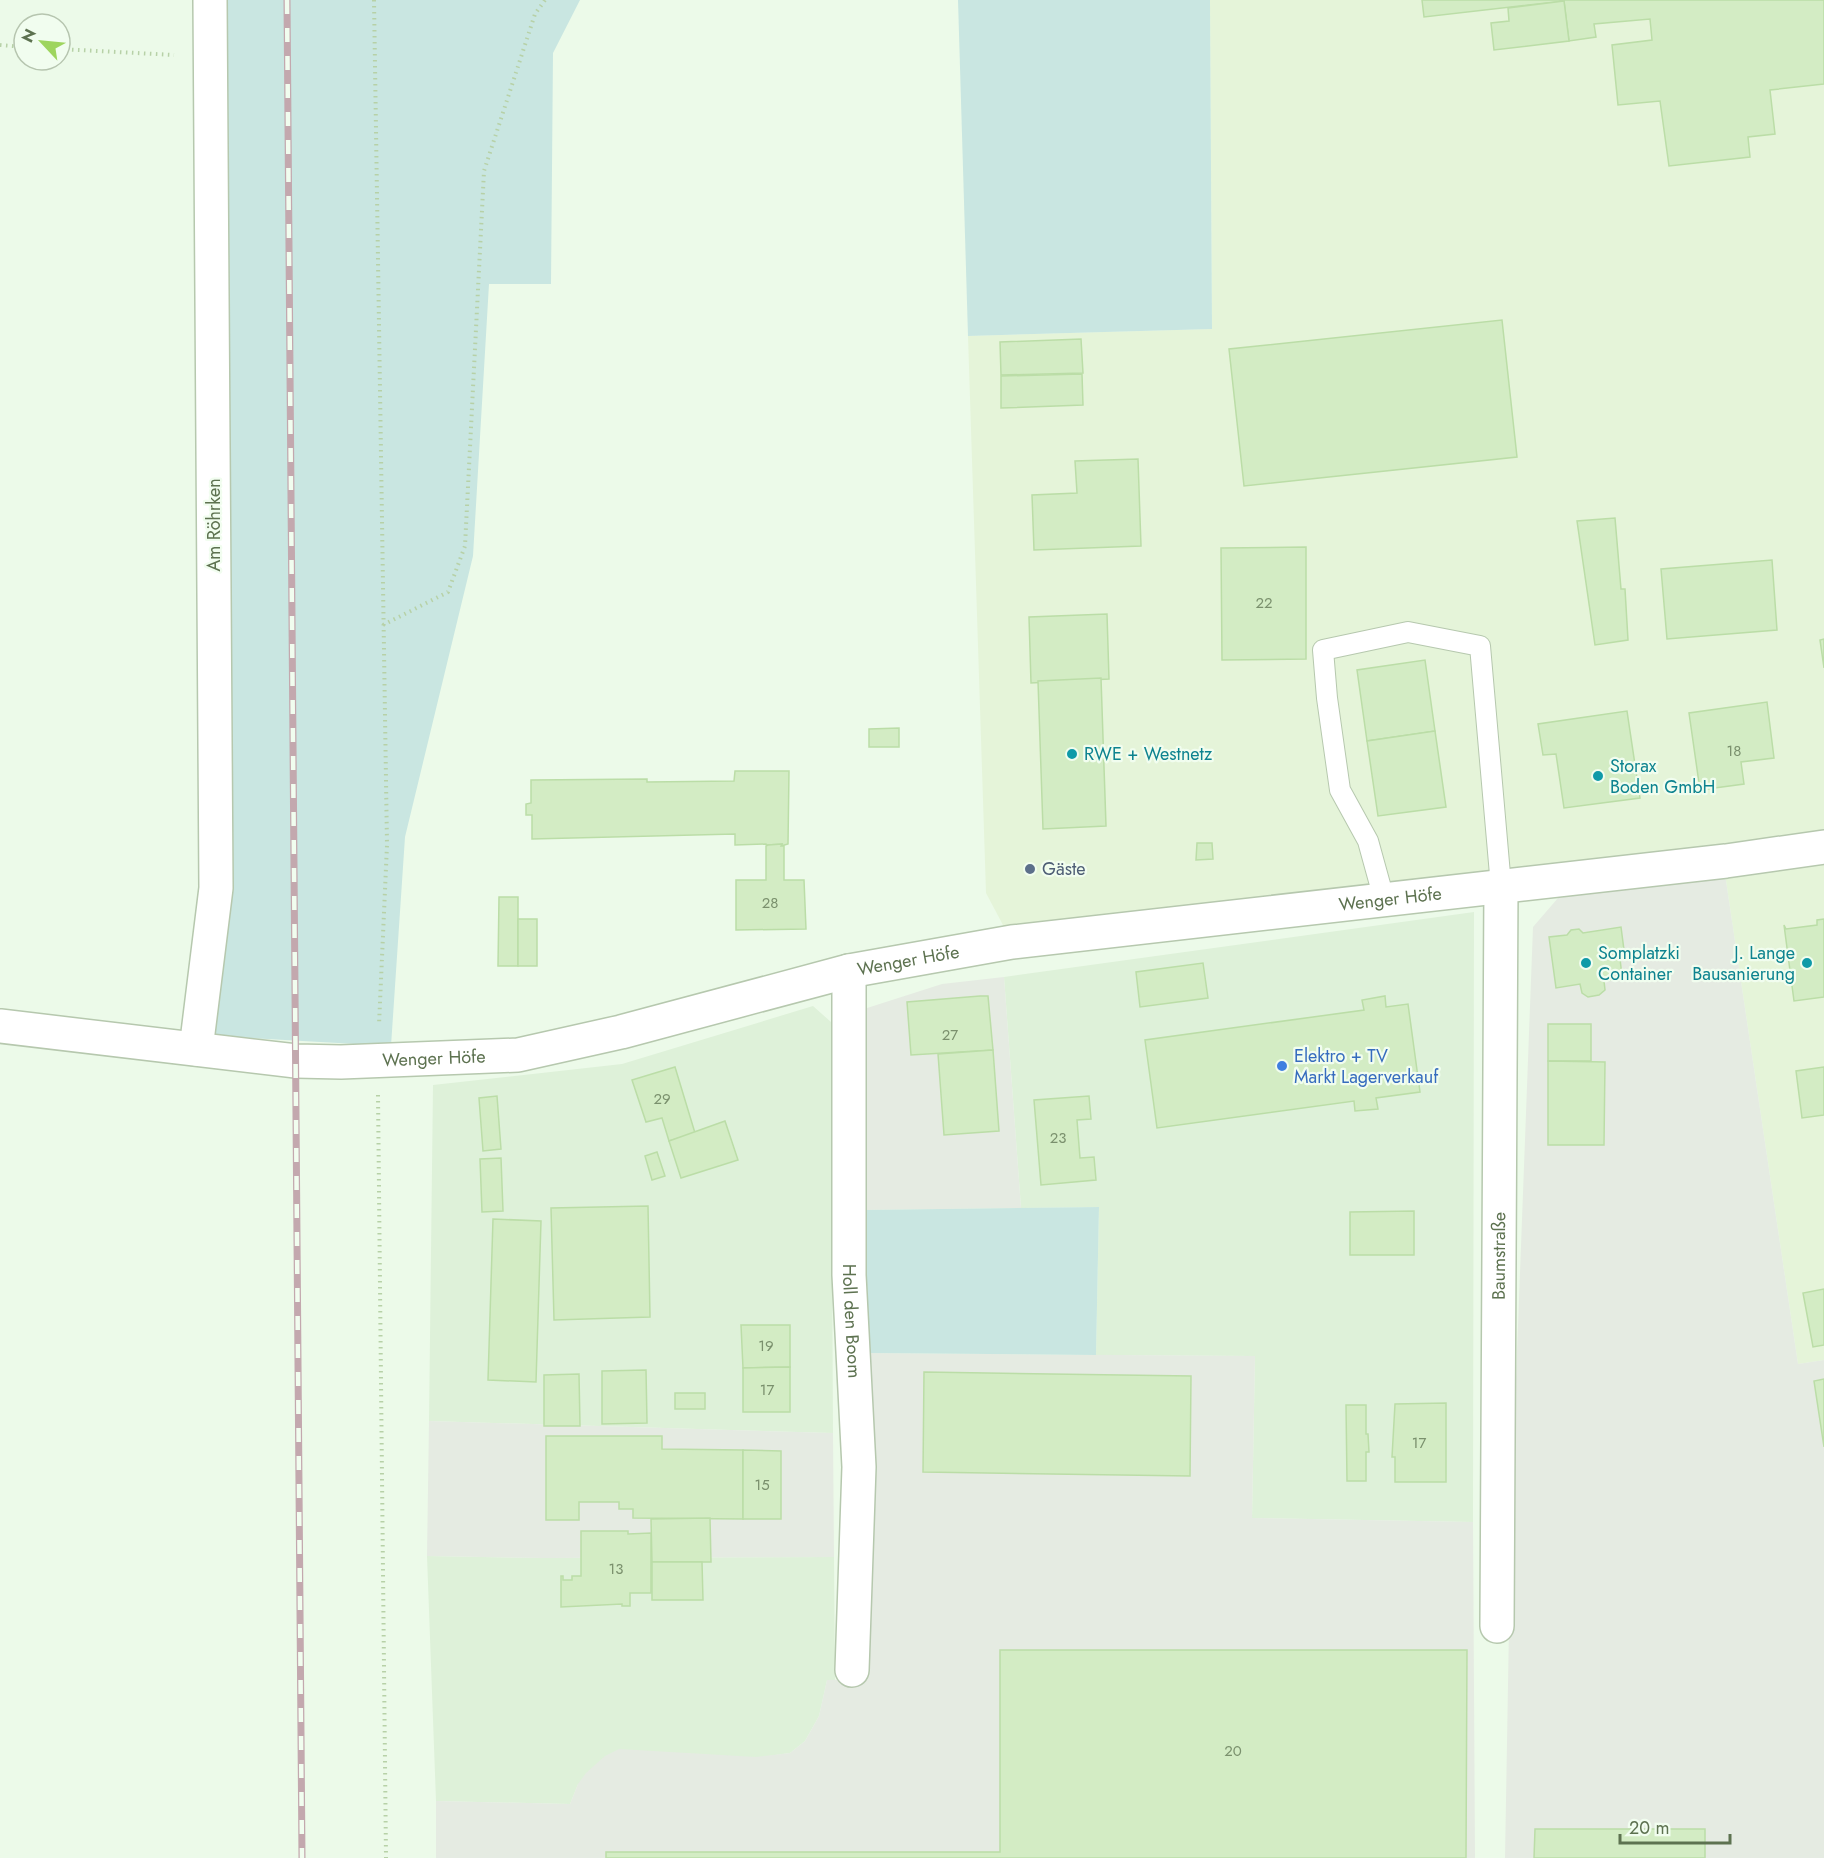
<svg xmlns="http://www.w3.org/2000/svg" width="1824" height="1858" viewBox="0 0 1824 1858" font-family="Jost,sans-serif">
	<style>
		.residential { fill: #def1d9 }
		.commercial { fill: #e5f4d9 }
		.industrial { fill: #e5ebe2 }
		.green { fill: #c9e6e1 }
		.building { fill: #d3ecc4; stroke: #bbdda7; stroke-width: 1.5 }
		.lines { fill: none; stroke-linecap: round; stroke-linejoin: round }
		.service-casing { stroke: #b6c8ae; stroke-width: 22 }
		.minor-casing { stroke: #b6c8ae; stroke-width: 36 }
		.path { stroke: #b7d1a7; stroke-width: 4; stroke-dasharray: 1.5 4.5; stroke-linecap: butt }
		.service { stroke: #fff; stroke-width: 20 }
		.minor { stroke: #fff; stroke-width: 33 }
		.rail-casing { stroke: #c3a8ae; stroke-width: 7 }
		.rail { stroke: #f1fdef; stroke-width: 4.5; stroke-dasharray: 14; stroke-linecap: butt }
		.culture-dot { fill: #0f9aa8; stroke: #f1fdef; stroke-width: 2 }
		.service-dot { fill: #5c6f8a; stroke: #f1fdef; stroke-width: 2 }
		.shop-dot { fill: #3f7fe0; stroke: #f1fdef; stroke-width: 2 }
		.labels { text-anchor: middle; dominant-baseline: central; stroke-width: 4.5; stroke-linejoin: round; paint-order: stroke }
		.number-label { font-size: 15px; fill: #7a906d }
		.street-label { font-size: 18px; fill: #5d7250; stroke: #f1fdef }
		.culture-label { font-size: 18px; fill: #0d838f; stroke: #f1fdef; text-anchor: start }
		.service-label { font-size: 18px; fill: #4e5e75; stroke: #f1fdef; text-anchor: start }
		.shop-label { font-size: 18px; fill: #366cbe; stroke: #f1fdef; text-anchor: start }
	</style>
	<rect width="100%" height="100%" fill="#ecfae9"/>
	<g class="residential">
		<polygon points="1474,912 1473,1522 1252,1518 1255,1356 1096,1355 1099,1207 1021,1208 1004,977"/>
		<polygon points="813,1006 831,1022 833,1433 429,1421 433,1085 622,1064"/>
		<polygon points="427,1556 543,1558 834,1557 835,1680 827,1680 819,1716 805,1741 790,1753 578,1784 570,1804 436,1801"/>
	</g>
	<polygon class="commercial" points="1210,0 1824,0 1824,1360 1798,1364 1725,874 1012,942 986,893 968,336 1212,329"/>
	<g class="industrial">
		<polygon points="1725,874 1798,1364 1824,1360 1824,1858 1505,1858 1511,1512 1533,927 1558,898"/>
		<polygon points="1004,977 1021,1208 865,1210 864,1009 942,984"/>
		<polygon points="869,1353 1255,1356 1252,1518 1473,1522 1475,1858 436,1858 436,1801 570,1804 578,1784 586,1773 605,1756 619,1749 756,1757 790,1753 805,1741 819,1716 827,1680 855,1679"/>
		<polygon points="429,1421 833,1433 834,1557 543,1558 427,1556"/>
	</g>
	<g class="green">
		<polygon points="221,0 580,0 553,53 551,284 489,284 473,556 405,837 391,1046 217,1036 207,1018"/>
		<polygon points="958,0 1210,0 1212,329 968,336"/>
		<polygon points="1099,1207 1096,1355 869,1353 865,1210"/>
	</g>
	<g class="building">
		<polygon points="1422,0 1824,0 1824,84 1770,90 1775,134 1748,137 1750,157 1669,166 1660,101 1618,105 1612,45 1652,40 1650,19 1594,24 1596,37 1569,41 1564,1 1424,17"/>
		<polygon points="1564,1 1569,41 1494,50 1491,23 1509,21 1508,8"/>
		<polygon points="1502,320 1517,457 1244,486 1229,349"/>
		<polygon points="1081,339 1083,373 1001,375 1000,342"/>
		<polygon points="1082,374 1083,405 1001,408 1001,376"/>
		<polygon points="1138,459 1141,546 1034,550 1032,495 1077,493 1075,461"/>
		<polygon points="1615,518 1621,589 1625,589 1628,640 1595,645 1577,521"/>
		<polygon points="1306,547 1306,659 1222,660 1221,548"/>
		<polygon points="1772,560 1777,630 1667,639 1661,569"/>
		<polygon points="1107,614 1109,679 1031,683 1029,617"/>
		<polygon points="1824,639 1824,668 1820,640"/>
		<polygon points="1425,660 1435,731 1367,741 1357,670"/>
		<polygon points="1101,678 1106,826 1043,829 1038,681"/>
		<polygon points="1767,702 1774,758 1741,762 1744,784 1700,790 1689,713"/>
		<polygon points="1627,711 1640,798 1564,808 1556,754 1543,755 1538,724"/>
		<polygon points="899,728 899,747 869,747 869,729"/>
		<polygon points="1435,731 1446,807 1378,816 1367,741"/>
		<polygon points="735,771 789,771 788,844 781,846 782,844 768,845 768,847 766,844 735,845 735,834 532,839 532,815 526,815 526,804 531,803 531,780 647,779 647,782 734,781"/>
		<polygon points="1197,843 1212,843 1213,859 1196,860"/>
		<polygon points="782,844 781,846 784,846 784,880 804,880 806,929 736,930 736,880 766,880 766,846 768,845"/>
		<polygon points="499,897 518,897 518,966 498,966"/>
		<rect x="518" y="919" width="19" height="47"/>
		<polygon points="1824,919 1824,997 1794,1001 1784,925 1786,929 1817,925 1817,920"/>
		<polygon points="1621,927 1624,950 1619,950 1622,976 1628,975 1628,978 1604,981 1605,990 1599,995 1588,997 1582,993 1580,984 1556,988 1549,937 1567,935 1571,930 1579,929 1583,933"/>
		<polygon points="1203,963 1208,998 1140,1007 1136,972"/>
		<polygon points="980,996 988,996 993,1050 911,1055 907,1002"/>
		<polygon points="1385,996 1386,1007 1408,1004 1420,1092 1376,1098 1378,1109 1355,1111 1354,1101 1157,1128 1145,1040 1364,1010 1362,1000"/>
		<rect x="1548" y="1024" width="43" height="37"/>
		<polygon points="993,1050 999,1131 944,1135 938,1054"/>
		<polygon points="1548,1061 1605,1062 1604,1145 1548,1145"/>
		<polygon points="675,1067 695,1133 669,1141 662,1118 646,1122 632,1080"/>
		<polygon points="1824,1067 1824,1115 1802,1118 1796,1071"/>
		<polygon points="497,1096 501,1149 483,1151 479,1098"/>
		<polygon points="1089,1096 1091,1119 1077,1120 1080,1158 1094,1157 1096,1180 1041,1185 1034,1100"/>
		<polygon points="725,1121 738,1160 681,1178 669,1141"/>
		<polygon points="657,1152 665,1176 652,1180 645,1156"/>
		<polygon points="501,1158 503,1211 482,1212 480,1159"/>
		<polygon points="648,1206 650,1317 554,1320 551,1208"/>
		<polygon points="1414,1211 1414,1255 1350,1255 1350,1212"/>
		<polygon points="493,1219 541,1221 536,1382 488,1380"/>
		<polygon points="1824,1289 1824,1345 1813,1347 1803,1293"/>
		<polygon points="741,1325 790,1325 790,1367 743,1368"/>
		<polygon points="790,1367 790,1412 743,1412 743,1368"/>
		<polygon points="646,1370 647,1423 602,1424 602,1371"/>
		<polygon points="924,1372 1191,1376 1190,1476 923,1472"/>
		<polygon points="579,1374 580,1426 544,1426 544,1375"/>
		<polygon points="1824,1379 1824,1447 1814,1381"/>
		<rect x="675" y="1393" width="30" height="16"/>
		<polygon points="1446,1403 1446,1482 1395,1482 1395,1457 1392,1457 1395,1404"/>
		<polygon points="1346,1405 1366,1405 1366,1434 1368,1434 1369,1452 1366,1452 1366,1481 1347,1481"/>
		<polygon points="546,1436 662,1436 662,1449 743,1450 743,1519 633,1518 633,1509 619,1509 619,1502 579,1502 579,1520 546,1520"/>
		<polygon points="743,1450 781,1451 781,1519 743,1519"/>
		<polygon points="710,1518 711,1562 652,1562 651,1519"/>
		<polygon points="581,1531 628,1531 628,1534 651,1533 651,1593 630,1593 630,1606 622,1606 622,1604 561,1607 561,1576 563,1576 563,1580 572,1580 572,1576 581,1576"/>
		<polygon points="652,1562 702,1562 703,1600 652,1600"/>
		<polygon points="1000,1650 1467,1650 1466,1858 606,1858 606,1852 1000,1852"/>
		<polygon points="1535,1829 1705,1829 1705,1858 1534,1858"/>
	</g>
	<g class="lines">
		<defs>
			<polyline id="service" points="1384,899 1368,841 1340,790 1327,698 1323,650 1408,632 1480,646 1501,886"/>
			<g id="minor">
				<path id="s1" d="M 849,971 L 849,1275 L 859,1467 L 852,1670"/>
				<path id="s2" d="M 0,1026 L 296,1061 L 341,1062 L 518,1055 L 621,1032 L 849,971 L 1012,942 L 1726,861 L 1824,847"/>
				<polyline points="196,1049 216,888 210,0"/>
				<path id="s3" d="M 1497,1626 L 1501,886"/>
			</g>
		</defs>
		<use href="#service" class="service-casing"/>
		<use href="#minor" class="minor-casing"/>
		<g class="path">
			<polyline points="374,0 387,845 379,1025"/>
			<polyline points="0,45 24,47"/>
			<polyline points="60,49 174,55"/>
			<polyline points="383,625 448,592 465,546 484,171 535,14 545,0"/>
			<polyline points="378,1095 386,1858"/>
		</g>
		<use href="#service" class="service"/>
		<use href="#minor" class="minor"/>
		<defs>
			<polyline id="rail" points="287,0 302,1858"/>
		</defs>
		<use href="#rail" class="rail-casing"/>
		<use href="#rail" class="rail"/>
	</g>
	<g class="culture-dot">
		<circle cx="1072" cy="754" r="6"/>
		<circle cx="1598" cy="776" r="6"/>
		<circle cx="1586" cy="963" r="6"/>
		<circle cx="1807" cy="963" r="6"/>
	</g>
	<circle class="service-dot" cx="1030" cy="869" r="6"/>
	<circle class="shop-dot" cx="1282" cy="1066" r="6"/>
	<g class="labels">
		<g class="number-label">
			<text x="1264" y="603">22</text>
			<text x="1734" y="751">18</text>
			<text x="770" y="903">28</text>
			<text x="950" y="1035">27</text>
			<text x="662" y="1099">29</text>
			<text x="1058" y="1138">23</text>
			<text x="766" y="1346">19</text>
			<text x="767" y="1390">17</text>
			<text x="1419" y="1443">17</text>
			<text x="762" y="1485">15</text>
			<text x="616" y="1569">13</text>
			<text x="1233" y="1751">20</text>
		</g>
		<g class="street-label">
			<text transform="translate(214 525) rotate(-90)">Am Röhrken</text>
			<text stroke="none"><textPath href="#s2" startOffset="1408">Wenger Höfe</textPath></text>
			<text stroke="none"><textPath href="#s2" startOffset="922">Wenger Höfe</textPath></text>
			<text stroke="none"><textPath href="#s2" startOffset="436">Wenger Höfe</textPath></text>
			<text stroke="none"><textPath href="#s3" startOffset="370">Baumstraße</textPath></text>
			<text stroke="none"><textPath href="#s1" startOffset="350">Holl den Boom</textPath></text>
		</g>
		<g class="culture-label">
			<text x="1084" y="754">RWE + Westnetz</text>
			<text x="1610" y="766">Storax<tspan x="1610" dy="21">Boden GmbH</tspan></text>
			<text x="1598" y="953">Somplatzki<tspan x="1598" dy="21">Container</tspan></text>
			<text x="1795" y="953" text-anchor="end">J. Lange<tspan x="1795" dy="21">Bausanierung</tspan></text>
		</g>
		<g class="service-label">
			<text x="1042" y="869">Gäste</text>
		</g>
		<g class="shop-label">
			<text x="1294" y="1056">Elektro + TV<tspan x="1294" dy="21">Markt Lagerverkauf</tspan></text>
		</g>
	</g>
	<g transform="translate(42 42) rotate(296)"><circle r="28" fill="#f1fdef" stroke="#b6c5af" stroke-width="1.5"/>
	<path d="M0-4.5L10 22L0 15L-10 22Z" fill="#9ed55e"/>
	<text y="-9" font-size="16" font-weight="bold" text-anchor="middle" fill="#5d7250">N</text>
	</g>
	<path d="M1620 1834v9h110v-9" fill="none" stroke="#5d7250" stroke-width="3"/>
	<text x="1629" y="1834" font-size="18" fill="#5d7250" stroke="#f1fdef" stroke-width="4.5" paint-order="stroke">20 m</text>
</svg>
